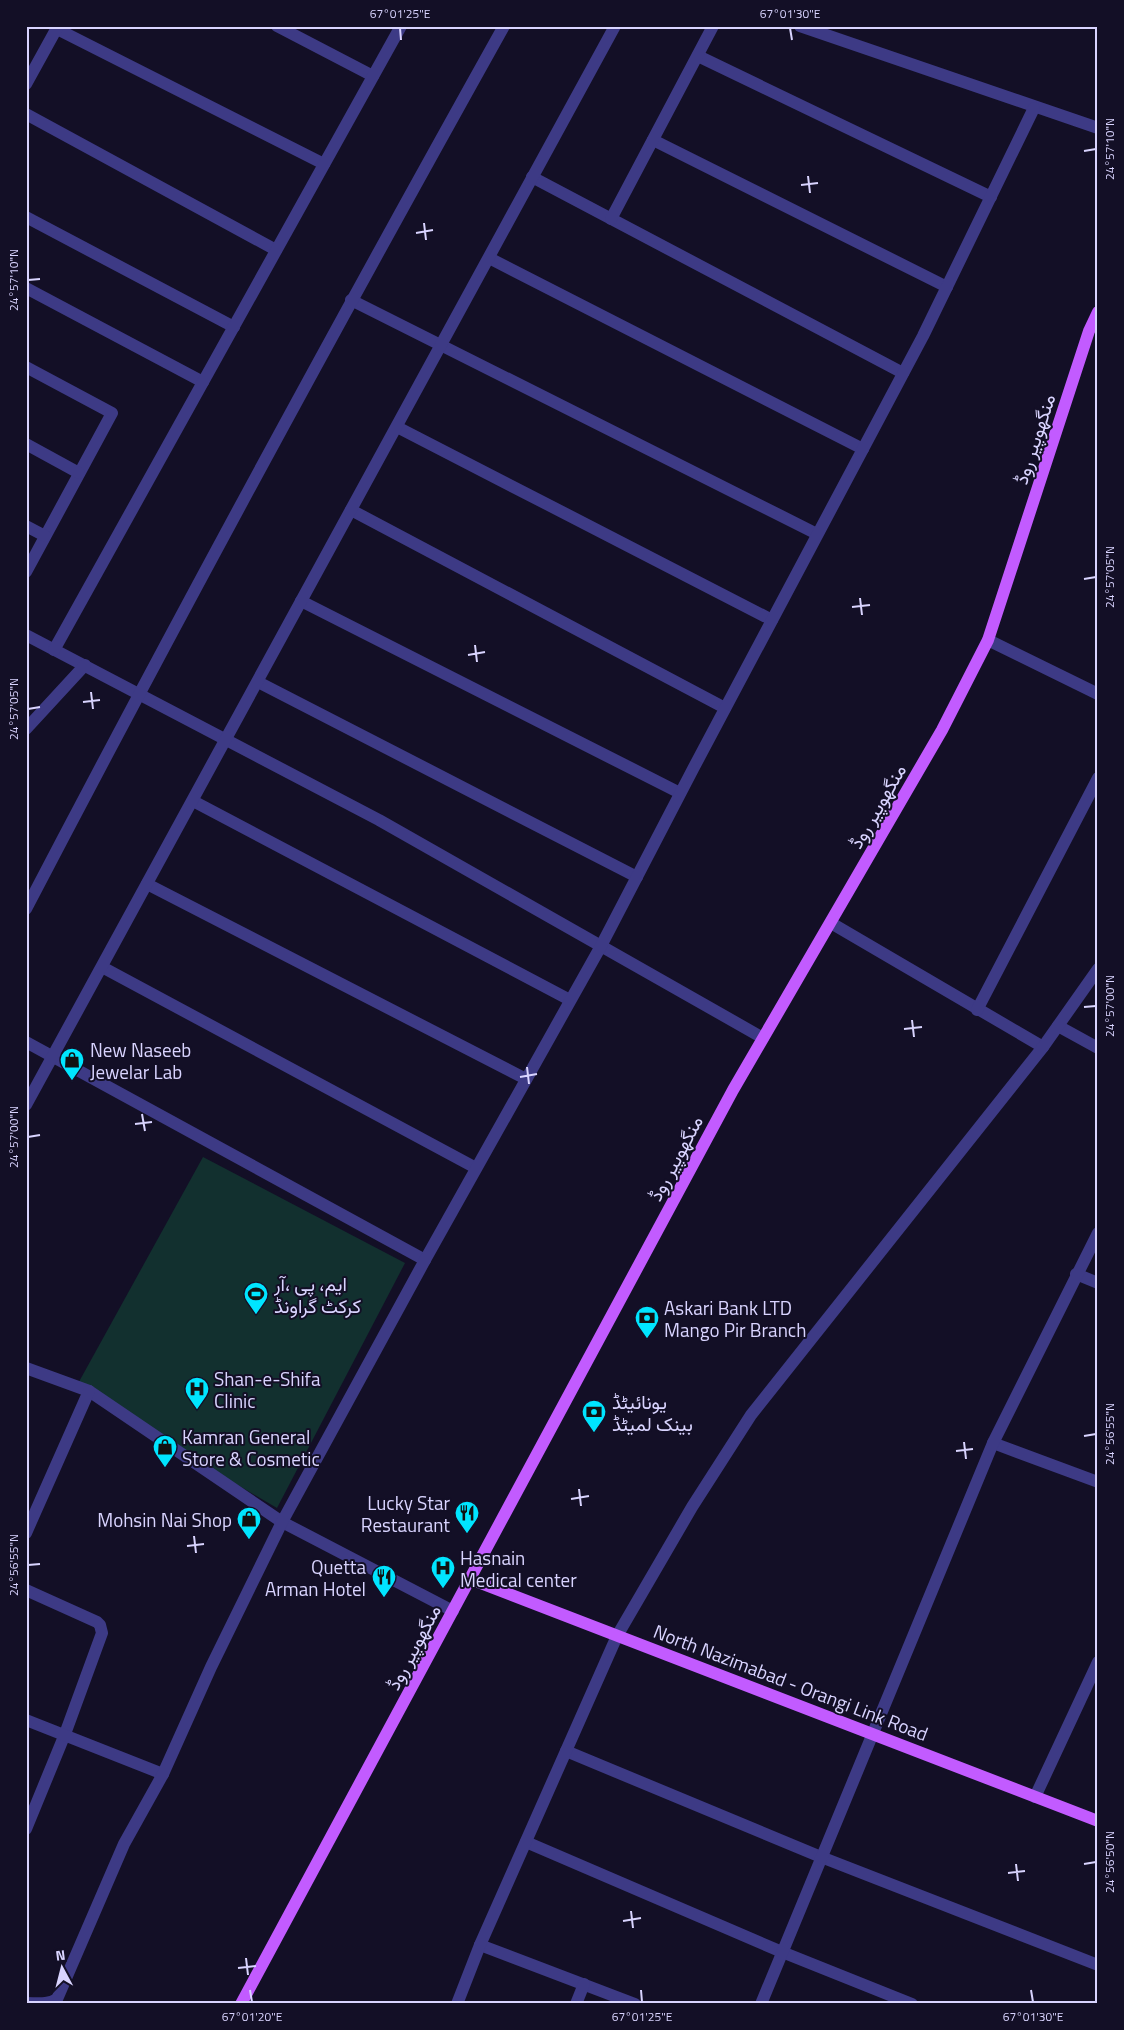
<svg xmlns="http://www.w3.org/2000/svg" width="1124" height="2030" viewBox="0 0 1124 2030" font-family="'Titillium Web',Vazirmatn,sans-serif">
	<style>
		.grass { fill: #12302f }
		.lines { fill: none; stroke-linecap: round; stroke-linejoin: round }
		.minor { stroke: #3d3a85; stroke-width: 12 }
		.major { stroke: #c25bff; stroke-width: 12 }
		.ticks { fill: none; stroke: #d9d4ff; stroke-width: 2 }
		.labels { text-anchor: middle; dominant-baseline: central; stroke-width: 4; stroke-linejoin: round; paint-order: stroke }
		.street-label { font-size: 19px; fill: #d9d4ff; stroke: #130f26 }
		.poi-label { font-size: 19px; fill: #d9d4ff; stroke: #130f26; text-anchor: start }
		.neatline { fill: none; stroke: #d9d4ff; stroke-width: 2 }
		.ticks-label { font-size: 12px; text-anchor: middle; fill: #d9d4ff }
	</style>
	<rect width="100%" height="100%" fill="#130f26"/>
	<polygon class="grass" points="203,1157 405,1263 277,1508 75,1389"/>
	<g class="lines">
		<g class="minor">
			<polyline points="277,26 373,76"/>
			<polyline points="800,26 1098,128"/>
			<polyline points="57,29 324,164"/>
			<polyline points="698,56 991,197"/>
			<polyline points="26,84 58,26"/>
			<polyline points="26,114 276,250"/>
			<polyline points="653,140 947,287"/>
			<polyline points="532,177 903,373"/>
			<polyline points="26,217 234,327"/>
			<polyline points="611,219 713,26"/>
			<polyline points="489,258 863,449"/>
			<polyline points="26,288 203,382"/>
			<polyline points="351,300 817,534"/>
			<polyline points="26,367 112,413 26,572"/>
			<polyline points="397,427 772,620"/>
			<polyline points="26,444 79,473"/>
			<polyline points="351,510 725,708"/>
			<polyline points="26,526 45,536"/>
			<polyline points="301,601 680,793"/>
			<polyline points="26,635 379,820 763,1038"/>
			<polyline points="988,640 1098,694"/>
			<polyline points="54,650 401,26"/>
			<polyline points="258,682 637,877"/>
			<polyline points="26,729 85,665"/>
			<polyline points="193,801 570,1000"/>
			<polyline points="147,884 526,1079"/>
			<path d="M 26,909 C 181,612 341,318 504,26"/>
			<polyline points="831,923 1043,1047"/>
			<polyline points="102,967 476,1168"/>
			<polyline points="977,1010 1098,778"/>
			<polyline points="1058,1026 1098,1048"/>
			<polyline points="26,1042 425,1260"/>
			<polyline points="26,1105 615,26"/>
			<polyline points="1076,1274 1098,1283"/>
			<polyline points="26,1368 89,1391 282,1522 453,1611"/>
			<polyline points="993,1443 1098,1482"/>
			<polyline points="26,1533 89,1391"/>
			<polyline points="26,1590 97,1622 100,1625 102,1633 65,1734 26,1829"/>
			<polyline points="26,1720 163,1774"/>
			<polyline points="566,1751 821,1857 1098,1965"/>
			<polyline points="1035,1797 1098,1662"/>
			<polyline points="526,1842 782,1952 912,2004"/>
			<polyline points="480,1945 635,2004"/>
			<path d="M 26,2003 C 37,2003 48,2005 57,1999 L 124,1844 L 163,1774 L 211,1667 L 282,1522 L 425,1260 L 601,946 L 693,769 L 923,336 L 1034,108"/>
			<polyline points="457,2004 480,1945 617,1636 692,1507 751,1415 1043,1047 1098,969"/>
			<polyline points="576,2004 584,1984"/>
			<polyline points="761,2004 993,1443 1098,1233"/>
		</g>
		<g class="major">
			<polyline points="470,1579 1098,1821"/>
			<polyline points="241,2004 733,1090 942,730 988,640 1089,331 1098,312"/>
		</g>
	</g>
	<path class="ticks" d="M 400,28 L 401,40M 790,28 L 792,40M 1084,151 L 1096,149M 808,176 L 810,193M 801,185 L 818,183M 424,223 L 426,240M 416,233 L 433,230M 28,280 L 40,279M 1084,579 L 1096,577M 860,598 L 862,615M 852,607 L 870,605M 475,645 L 477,662M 468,655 L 485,652M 91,692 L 93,709M 83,702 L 100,700M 28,709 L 40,707M 1084,1007 L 1096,1006M 912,1020 L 914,1037M 904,1029 L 922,1027M 527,1067 L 529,1084M 520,1077 L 537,1074M 142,1114 L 145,1131M 135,1124 L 152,1122M 28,1137 L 40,1135M 1084,1436 L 1096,1434M 964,1442 L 966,1459M 956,1451 L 973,1449M 579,1489 L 581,1506M 571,1499 L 589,1496M 194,1536 L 196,1553M 187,1546 L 204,1544M 28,1565 L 40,1564M 1016,1864 L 1018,1881M 1084,1864 L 1096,1862M 1008,1873 L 1025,1871M 631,1911 L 633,1928M 623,1921 L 641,1918M 246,1958 L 248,1975M 238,1968 L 256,1966M 250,1990 L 252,2002M 641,1990 L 642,2002M 1031,1990 L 1033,2002"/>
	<defs>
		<symbol id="shop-pin" viewBox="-11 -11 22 30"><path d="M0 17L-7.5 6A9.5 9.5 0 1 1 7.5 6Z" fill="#00e5ff" stroke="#130f26"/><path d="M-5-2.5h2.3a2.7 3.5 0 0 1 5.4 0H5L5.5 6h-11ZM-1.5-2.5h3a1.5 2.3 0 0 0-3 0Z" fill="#111"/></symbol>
		<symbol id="stadium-pin" viewBox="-11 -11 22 30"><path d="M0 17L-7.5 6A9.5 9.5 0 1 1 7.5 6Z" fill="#00e5ff" stroke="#130f26"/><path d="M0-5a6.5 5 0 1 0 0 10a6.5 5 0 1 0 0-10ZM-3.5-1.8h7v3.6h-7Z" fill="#111"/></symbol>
		<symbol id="bank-pin" viewBox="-11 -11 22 30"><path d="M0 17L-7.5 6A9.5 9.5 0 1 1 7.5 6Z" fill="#00e5ff" stroke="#130f26"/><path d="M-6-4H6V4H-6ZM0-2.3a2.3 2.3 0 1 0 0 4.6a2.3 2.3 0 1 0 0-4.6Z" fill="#111"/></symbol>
		<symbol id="hospital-pin" viewBox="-11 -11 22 30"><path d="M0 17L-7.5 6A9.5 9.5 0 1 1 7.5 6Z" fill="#00e5ff" stroke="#130f26"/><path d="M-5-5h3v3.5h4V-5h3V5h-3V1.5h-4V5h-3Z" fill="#111"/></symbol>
		<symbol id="restaurant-pin" viewBox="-11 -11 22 30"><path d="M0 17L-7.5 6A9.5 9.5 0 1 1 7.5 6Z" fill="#00e5ff" stroke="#130f26"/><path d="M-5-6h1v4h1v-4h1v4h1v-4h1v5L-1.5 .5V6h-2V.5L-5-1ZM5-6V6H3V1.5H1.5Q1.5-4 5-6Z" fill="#111"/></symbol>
	</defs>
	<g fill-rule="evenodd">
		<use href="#shop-pin" x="58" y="1046" width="28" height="38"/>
		<use href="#stadium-pin" x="242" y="1280" width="28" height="38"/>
		<use href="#bank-pin" x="633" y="1304" width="28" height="38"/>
		<use href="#hospital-pin" x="183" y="1375" width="28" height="38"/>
		<use href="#bank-pin" x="580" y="1398" width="28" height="38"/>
		<use href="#shop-pin" x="151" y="1433" width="28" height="38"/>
		<use href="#restaurant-pin" x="453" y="1499" width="28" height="38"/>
		<use href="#shop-pin" x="235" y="1505" width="28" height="38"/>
		<use href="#hospital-pin" x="429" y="1554" width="28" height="38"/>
		<use href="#restaurant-pin" x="370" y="1563" width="28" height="38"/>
	</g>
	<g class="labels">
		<g class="street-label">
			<text transform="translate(1034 439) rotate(-72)">منگھوپیر روڈ</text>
			<text transform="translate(877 806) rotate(-60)">منگھوپیر روڈ</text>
			<text transform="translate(675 1158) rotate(-62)">منگھوپیر روڈ</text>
			<text transform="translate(413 1647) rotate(-62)">منگھوپیر روڈ</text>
			<text transform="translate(791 1682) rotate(21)">North Nazimabad - Orangi Link Road</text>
		</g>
		<g class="poi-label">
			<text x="90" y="1049">New Naseeb<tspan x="90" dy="22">Jewelar Lab</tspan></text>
			<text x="274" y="1283">ایم، پی ،آر<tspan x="274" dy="22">کرکٹ گراونڈ</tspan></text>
			<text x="664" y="1307">Askari Bank LTD<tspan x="664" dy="22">Mango Pir Branch</tspan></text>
			<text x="214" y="1378">Shan-e-Shifa<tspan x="214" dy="22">Clinic</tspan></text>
			<text x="612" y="1401">یونائیٹڈ<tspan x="612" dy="22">بینک لمیٹڈ</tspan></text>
			<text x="182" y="1436">Kamran General<tspan x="182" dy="22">Store &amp; Cosmetic</tspan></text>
			<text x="450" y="1502" text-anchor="end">Lucky Star<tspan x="450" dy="22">Restaurant</tspan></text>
			<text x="232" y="1519" text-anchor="end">Mohsin Nai Shop</text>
			<text x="460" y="1557">Hasnain<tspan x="460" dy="22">Medical center</tspan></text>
			<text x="366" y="1566" text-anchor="end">Quetta<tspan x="366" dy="22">Arman Hotel</tspan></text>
		</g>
	</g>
	<rect width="1124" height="2030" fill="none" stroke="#130f26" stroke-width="55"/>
	<g transform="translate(62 1968) rotate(353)" stroke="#130f26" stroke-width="4" paint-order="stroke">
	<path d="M0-4L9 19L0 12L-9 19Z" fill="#d9d4ff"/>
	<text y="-8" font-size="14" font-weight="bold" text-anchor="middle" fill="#d9d4ff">N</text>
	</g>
	<rect x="28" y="28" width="1068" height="1974" class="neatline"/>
	<g class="ticks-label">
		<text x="400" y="18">67°01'25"E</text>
		<text x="790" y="18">67°01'30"E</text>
		<text transform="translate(1110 149) rotate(-90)" y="4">24°57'10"N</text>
		<text transform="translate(14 280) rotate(-90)" y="4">24°57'10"N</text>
		<text transform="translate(1110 577) rotate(-90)" y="4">24°57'05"N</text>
		<text transform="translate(14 709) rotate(-90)" y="4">24°57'05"N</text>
		<text transform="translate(1110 1006) rotate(-90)" y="4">24°57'00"N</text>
		<text transform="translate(14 1137) rotate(-90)" y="4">24°57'00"N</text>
		<text transform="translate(1110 1434) rotate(-90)" y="4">24°56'55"N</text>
		<text transform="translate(14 1565) rotate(-90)" y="4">24°56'55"N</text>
		<text transform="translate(1110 1862) rotate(-90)" y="4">24°56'50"N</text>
		<text x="252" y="2021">67°01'20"E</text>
		<text x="642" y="2021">67°01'25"E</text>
		<text x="1033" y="2021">67°01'30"E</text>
	</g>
</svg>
